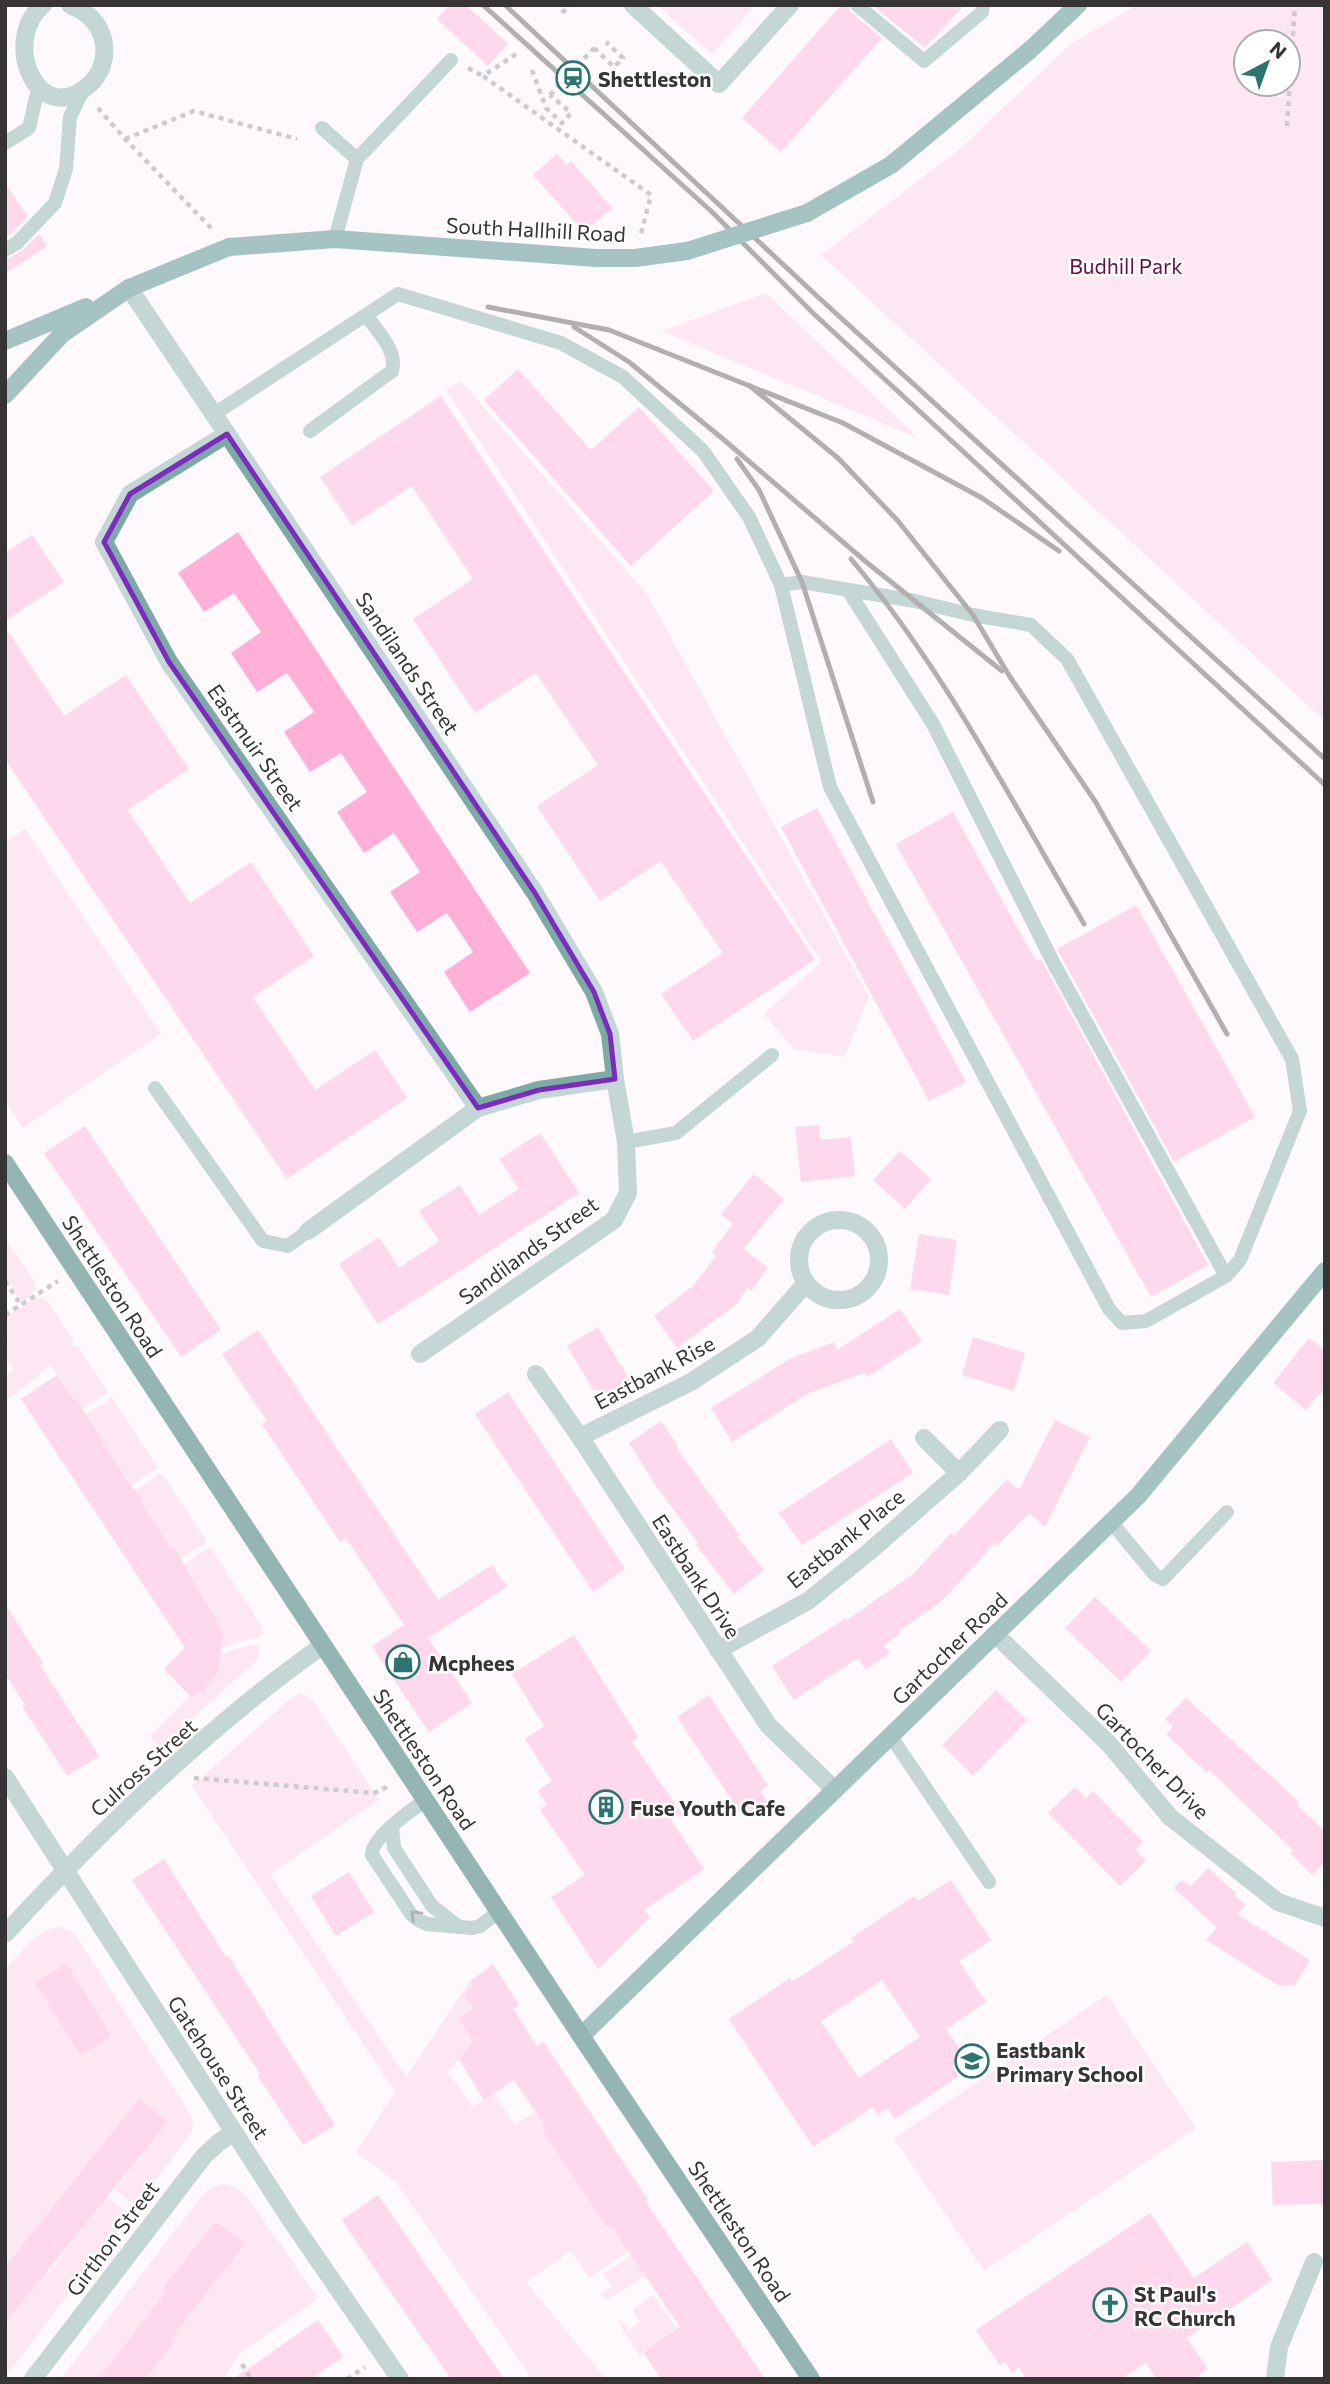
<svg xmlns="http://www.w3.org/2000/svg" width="1330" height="2384" viewBox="0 0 1330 2384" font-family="Commissioner,sans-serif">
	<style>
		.green { fill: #fad1e6; fill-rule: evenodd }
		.building { fill: #feb0d9; fill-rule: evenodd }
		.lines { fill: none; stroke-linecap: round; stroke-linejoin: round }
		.path { stroke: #969295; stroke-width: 4.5; stroke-dasharray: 5 5; stroke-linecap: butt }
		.lane { stroke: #7eaaa6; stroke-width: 14 }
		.street { stroke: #7eaaa6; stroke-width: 18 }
		.secondary { stroke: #3b827d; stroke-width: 18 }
		.primary { stroke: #16625e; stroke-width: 18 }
		.rail { stroke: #575456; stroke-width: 5 }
		.path-bridge { stroke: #969295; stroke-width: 4.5; stroke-dasharray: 5 5; stroke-linecap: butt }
		.secondary-bridge { stroke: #3b827d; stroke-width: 18 }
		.oneway { stroke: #505d5d }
		.marked { fill: none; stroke: #7b2cbf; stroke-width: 5; stroke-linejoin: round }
		.labels { text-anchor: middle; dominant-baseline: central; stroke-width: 5; stroke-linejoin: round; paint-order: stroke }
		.poi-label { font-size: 21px; font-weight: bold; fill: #373436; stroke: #fff; text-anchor: start }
		.street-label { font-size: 21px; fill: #373436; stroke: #fff }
		.park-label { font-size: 21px; fill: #670d48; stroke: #fff }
	</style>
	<rect width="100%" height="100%" fill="#fef9fc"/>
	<g class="green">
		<polygon points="657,5 755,5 712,54"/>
		<path d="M 1137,5 L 1325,5 L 1325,721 L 821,255 L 961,148 L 1071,44 ZM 1246,42 L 1288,42 L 1288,84 L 1246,84 Z"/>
		<polygon points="766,293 918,438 662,331"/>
		<polygon points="461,381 647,594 869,997 844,1057 794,1049 764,1014 821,962 446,390"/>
		<polygon points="25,829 161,1034 23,1128 5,1100 5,842"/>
		<polygon points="5,1238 36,1284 34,1286 36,1289 32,1291 33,1294 22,1301 5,1277"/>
		<polygon points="36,1298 46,1299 74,1342 72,1344 74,1347 77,1345 108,1392 80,1410 77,1400 73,1399 51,1365 5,1402 5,1375 14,1369 5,1356 5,1340 10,1337 5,1330 5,1317"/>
		<polygon points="112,1398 158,1468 130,1486 126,1475 123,1475 91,1426 89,1418 84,1416"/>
		<polygon points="161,1473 207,1542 179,1560 175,1549 172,1549 141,1502 142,1498 134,1491"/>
		<polygon points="210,1547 262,1626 260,1638 252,1638 221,1648 212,1616 213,1613 210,1607 206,1607 203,1602 205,1600 190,1576 191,1573 183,1565"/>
		<polygon points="253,1644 260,1645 258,1659 159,1749 150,1736 190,1696 193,1698 205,1689 205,1686 218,1673 220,1654"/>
		<polygon points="300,1694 305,1695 313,1701 379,1800 270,1874 406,2077 470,1981 473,1986 464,1993 473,2009 459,2018 469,2034 491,2021 448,2072 472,2107 494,2093 515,2125 536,2111 547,2128 543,2132 606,2227 584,2243 611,2226 629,2251 589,2278 571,2251 526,2282 606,2379 532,2379 396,2182 356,2152 395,2092 192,1786 289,1700"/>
		<path d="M 62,1927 L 71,1931 L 78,1939 L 189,2112 L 193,2121 L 192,2132 L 136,2206 L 115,2190 L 168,2122 L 139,2100 L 79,2176 L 130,2214 L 5,2377 L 5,2079 L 7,2077 L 5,2075 L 5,1970 C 21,1954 37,1927 62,1927 ZM 66,1964 L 112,2036 L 81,2056 L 35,1983 ZM 71,2184 L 100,2206 L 47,2274 L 18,2251 Z"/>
		<polygon points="1107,1995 1196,2128 984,2271 894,2138"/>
		<path d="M 223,2184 L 236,2187 L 249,2199 L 318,2299 L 239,2354 L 224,2379 L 146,2379 L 176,2340 L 147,2317 L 98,2379 L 61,2379 L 200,2198 L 209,2189 ZM 217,2221 L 245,2244 L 192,2312 L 164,2288 Z"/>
		<polygon points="631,2255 645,2276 608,2300 600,2294 612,2286 603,2274"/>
		<polygon points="654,2295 677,2329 643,2351 640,2356 620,2325 620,2319 629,2330 640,2322 633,2309"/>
	</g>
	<g class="building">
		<polygon points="449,5 466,5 508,44 488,66 437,19"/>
		<polygon points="841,5 848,5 851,12 882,38 781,152 742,118"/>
		<polygon points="872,5 964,5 925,48"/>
		<polygon points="557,154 567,165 571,161 612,208 584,232 533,175"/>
		<polygon points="5,183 28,217 5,239"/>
		<polygon points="39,234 47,246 5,274 5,260 22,251"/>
		<polygon points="518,369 591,450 639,407 714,491 631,566 484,400"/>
		<polygon points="441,396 815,960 693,1041 661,994 723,953 661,861 600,901 537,806 598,765 536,673 475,713 413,619 473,579 412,486 352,525 320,477"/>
		<polygon points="238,532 530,973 470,1012 444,972 473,952 447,913 417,932 390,892 420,872 394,833 364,853 337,812 367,792 341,753 310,772 284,732 314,712 287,673 257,692 231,653 261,632 234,593 204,612 178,573"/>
		<polygon points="32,535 64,582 5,621 5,553"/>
		<polygon points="5,627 64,716 126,675 189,769 128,810 159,857 190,903 251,862 314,956 253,997 315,1090 375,1050 407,1098 287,1179 5,759"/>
		<polygon points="817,808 966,1082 929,1101 781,827"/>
		<polygon points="953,812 1036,961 1041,959 1208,1265 1151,1297 896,844"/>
		<polygon points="1136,905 1255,1117 1174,1162 1057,949"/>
		<polygon points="819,1125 820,1140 851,1137 855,1176 801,1182 795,1127"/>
		<polygon points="85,1126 221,1330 181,1357 44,1153"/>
		<polygon points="540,1133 579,1193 378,1324 339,1264 379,1237 399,1268 439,1241 419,1211 460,1185 479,1215 519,1189 499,1159"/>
		<polygon points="900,1151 931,1179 905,1209 873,1180"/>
		<polygon points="754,1174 784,1199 743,1249 768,1268 751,1291 747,1288 737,1304 677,1348 654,1316 693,1286 716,1256 712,1252 733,1224 721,1214"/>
		<polygon points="919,1234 957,1240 949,1295 910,1289"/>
		<polygon points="900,1309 922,1341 867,1377 864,1373 807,1394 732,1442 711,1408 790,1359 834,1342 837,1350"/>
		<polygon points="598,1327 632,1384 604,1401 597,1389 594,1391 567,1346"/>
		<polygon points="258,1330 438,1600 492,1565 507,1587 428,1638 472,1703 429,1732 372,1646 404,1625 346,1538 340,1542 262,1424 267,1421 222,1354"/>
		<polygon points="973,1337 1025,1353 1014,1391 962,1375"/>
		<polygon points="1309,1338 1325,1351 1325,1387 1306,1410 1273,1383"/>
		<polygon points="57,1375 73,1399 77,1400 123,1475 142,1499 141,1502 172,1549 175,1549 223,1632 218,1673 205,1686 206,1694 197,1693 192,1698 164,1669 185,1648 21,1399"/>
		<polygon points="508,1392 625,1569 593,1592 475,1414"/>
		<polygon points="1055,1420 1090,1437 1045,1527 1029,1513 997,1546 994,1544 942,1601 898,1632 899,1634 884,1645 890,1653 866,1670 858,1658 794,1700 772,1666 846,1618 847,1620 913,1574 951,1533 954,1536 1007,1479 1019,1490"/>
		<polygon points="661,1421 678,1446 676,1447 739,1535 737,1536 764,1570 734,1594 696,1545 698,1543 657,1487 629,1443"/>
		<polygon points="891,1439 913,1473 802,1545 779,1513"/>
		<polygon points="1095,1597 1151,1651 1121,1682 1065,1628"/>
		<polygon points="5,1604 43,1663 40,1665 99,1756 67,1776 22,1706 25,1705 5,1674"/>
		<polygon points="574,1635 638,1737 632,1742 682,1814 671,1820 704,1869 644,1910 650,1917 598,1969 551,1897 585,1875 540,1810 547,1804 538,1791 552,1781 525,1739 544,1726 512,1674"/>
		<polygon points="996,1690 1027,1720 973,1776 942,1745"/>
		<polygon points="709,1695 768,1786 760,1791 767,1802 743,1817 677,1717"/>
		<polygon points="1186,1698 1299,1802 1297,1805 1325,1831 1325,1862 1312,1875 1290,1853 1293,1850 1209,1770 1207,1773 1166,1734 1173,1727 1165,1719"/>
		<polygon points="1075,1787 1086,1798 1093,1791 1143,1842 1136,1850 1146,1861 1120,1886 1048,1813"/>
		<polygon points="164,1859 226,1957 228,1955 335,2125 303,2145 258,2076 260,2074 132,1880"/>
		<polygon points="1208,1868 1236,1893 1234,1895 1246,1905 1237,1914 1310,1960 1294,1986 1283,1985 1281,1987 1206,1940 1217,1928 1174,1888 1181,1880 1191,1886"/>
		<polygon points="349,1872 374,1912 336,1936 311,1896"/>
		<path d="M 951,1880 L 991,1940 L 959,1961 L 986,2002 L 946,2029 L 965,2057 L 952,2066 L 959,2076 L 895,2119 L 888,2108 L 878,2115 L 873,2107 L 813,2147 L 729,2019 L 790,1978 L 792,1982 L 854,1941 L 851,1938 L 914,1896 L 918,1901 ZM 882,1980 L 920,2037 L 859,2078 L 821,2021 Z"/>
		<polygon points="66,1963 112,2036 81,2056 35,1983"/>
		<polygon points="493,1964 519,2005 513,2009 537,2046 543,2041 648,2200 646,2202 765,2379 661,2379 643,2352 680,2327 611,2226 607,2228 543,2132 547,2128 514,2080 484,2100 459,2059 473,2042 459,2018 473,2009 464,1993 473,1986 470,1981"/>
		<polygon points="139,2099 168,2122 5,2323 5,2267"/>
		<polygon points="1325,2160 1325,2204 1273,2205 1271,2162"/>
		<polygon points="378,2195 403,2231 504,2379 451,2379 387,2287 342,2220"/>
		<polygon points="1150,2213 1194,2278 1247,2242 1272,2280 1187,2338 1208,2369 1193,2379 1157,2379 1146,2363 1122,2379 1027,2379 1019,2368 1012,2373 1005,2362 1000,2365 976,2330"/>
		<polygon points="216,2221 245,2244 172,2337 176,2340 146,2379 98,2379 167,2291 163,2288"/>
		<polygon points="318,2320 343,2357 311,2379 233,2379"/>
	</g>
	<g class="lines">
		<g class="path">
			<polyline points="562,13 570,5"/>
			<polyline points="594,48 614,67 623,58 606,42"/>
			<polyline points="516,54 483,76 651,195 641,234"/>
			<polyline points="468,68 483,76"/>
			<polyline points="532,70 546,108 562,123 571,113 550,95"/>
			<polyline points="98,108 125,139 212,229"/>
			<polyline points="1287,126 1295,5"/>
			<polyline points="125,139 194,111 297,139"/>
			<polyline points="5,1281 21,1305"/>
			<polyline points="5,1315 58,1281"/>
			<polyline points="5,1334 5,1337"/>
			<polyline points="194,1778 374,1793 389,1786"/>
			<polyline points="242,2364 251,2379"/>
			<polyline points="347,2379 365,2367"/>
		</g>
		<g class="lane">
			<polyline points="857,5 924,61 982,12 983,5"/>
			<polyline points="322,128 357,159"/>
			<polyline points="5,143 29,128 37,93"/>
			<polyline points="335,239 357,159 451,60"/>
			<polyline points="5,250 17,243 55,203 66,169 70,117 83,90"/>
			<polyline points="214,414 398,294 561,343 623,377 703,451 749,517 781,585 830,787 1109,1309 1122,1323 1146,1321 1226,1276 1240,1260 1300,1111 1292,1059 1067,659 1031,625 973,615 915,601 802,582 781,585"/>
			<path d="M 310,431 L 392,371 C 398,351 377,331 366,315"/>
			<polyline points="848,590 933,724 1054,964 1226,1276"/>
			<polyline points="155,1088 263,1241 288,1246 308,1231"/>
			<polyline points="626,1142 676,1133 772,1055"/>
			<polyline points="1111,1522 1155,1575 1163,1579 1227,1512"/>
			<polyline points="890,1735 989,1882"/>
			<path d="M 425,1801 C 411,1810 371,1838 372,1855 L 411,1914 L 418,1920 L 427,1924 L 472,1928 L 480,1926 L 499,1912"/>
			<polyline points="392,1827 394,1848 432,1906 459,1927"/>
		</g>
		<g class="street">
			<path d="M 43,5 C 0,40 38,132 90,84 C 101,74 106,59 104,44 C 101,24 88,12 70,5"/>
			<polyline points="633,5 719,84 790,5"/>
			<polyline points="129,288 535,893 594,992 610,1034 615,1079 539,1090 478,1108 308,1231"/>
			<polyline points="227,434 130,494 104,542 169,662 478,1108"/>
			<circle cx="839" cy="1260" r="40"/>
			<polyline points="420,1354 614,1220 628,1193 626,1142 615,1079"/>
			<polyline points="536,1374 580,1437 768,1725 835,1790"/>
			<polyline points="580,1437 691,1382 758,1338 806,1283"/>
			<polyline points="924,1438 959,1473"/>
			<polyline points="996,1635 1109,1744 1170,1817 1278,1902 1325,1918"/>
			<polyline points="718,1650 808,1601 870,1551 959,1473 1000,1430"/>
			<polyline points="5,1777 292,2222 400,2379"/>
			<path d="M 5,1934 C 101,1831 207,1727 322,1646"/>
			<polyline points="33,2379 204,2156 218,2143 234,2132"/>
			<polyline points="1275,2379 1279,2347 1314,2262"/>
		</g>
		<g class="secondary">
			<polyline points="807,213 891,165 1030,50 1078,5"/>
			<polyline points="5,341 86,307"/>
			<polyline points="5,395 62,334 129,288 229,247 335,239 596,258 635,258 687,251"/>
			<polyline points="581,2036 1138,1496 1325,1271"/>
		</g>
		<polyline class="primary" points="5,1163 581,2036 811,2379"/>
		<g class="rail">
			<polyline points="483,5 711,211 814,314 1325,785"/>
			<polyline points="505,5 818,297 1325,759"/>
			<polyline points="488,307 609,330 843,423 982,498 1059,551"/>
			<polyline points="574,327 629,362 723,439 865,561 1002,671"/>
			<polyline points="750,386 838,458 898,521 973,615 1010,677 1095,801 1227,1034"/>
			<polyline points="737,459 759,490 802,582 873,802"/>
			<path d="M 851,559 C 944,669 1011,800 1084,924"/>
		</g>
		<polyline class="path-bridge" points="550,95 594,48"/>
		<polyline class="secondary-bridge" points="687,251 807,213"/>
	</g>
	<defs><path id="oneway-chevron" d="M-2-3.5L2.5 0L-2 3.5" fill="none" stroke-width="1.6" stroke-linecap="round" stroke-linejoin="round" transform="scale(1.75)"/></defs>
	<use class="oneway" href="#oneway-chevron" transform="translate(415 1915) rotate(-136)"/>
	<path d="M0 0H1330V2384H0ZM 227,434 L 535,893 L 594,992 L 610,1034 L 615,1079 L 539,1090 L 478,1108 L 169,662 L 104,542 L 130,494 Z" fill="#fef9fc" fill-opacity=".55" fill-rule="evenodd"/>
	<path class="marked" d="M 227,434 L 535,893 L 594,992 L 610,1034 L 615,1079 L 539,1090 L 478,1108 L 169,662 L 104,542 L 130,494 Z"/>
	<defs>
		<symbol id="station-ring" viewBox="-11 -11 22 22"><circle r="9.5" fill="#fff" stroke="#2b746f" stroke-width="1.5"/><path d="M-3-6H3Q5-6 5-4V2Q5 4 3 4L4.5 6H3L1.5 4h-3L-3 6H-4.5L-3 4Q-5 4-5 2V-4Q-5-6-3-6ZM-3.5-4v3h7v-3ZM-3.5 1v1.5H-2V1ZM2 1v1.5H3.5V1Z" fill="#2b746f"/></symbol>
		<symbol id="shop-ring" viewBox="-11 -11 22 22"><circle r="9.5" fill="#fff" stroke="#2b746f" stroke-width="1.5"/><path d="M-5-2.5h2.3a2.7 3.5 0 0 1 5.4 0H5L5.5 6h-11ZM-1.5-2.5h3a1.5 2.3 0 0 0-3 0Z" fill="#2b746f"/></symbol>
		<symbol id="building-ring" viewBox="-11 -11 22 22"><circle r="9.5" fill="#fff" stroke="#2b746f" stroke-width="1.5"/><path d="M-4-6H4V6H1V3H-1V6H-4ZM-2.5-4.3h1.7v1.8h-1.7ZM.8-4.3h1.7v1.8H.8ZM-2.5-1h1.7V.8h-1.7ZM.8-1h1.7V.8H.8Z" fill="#2b746f"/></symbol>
		<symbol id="school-ring" viewBox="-11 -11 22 22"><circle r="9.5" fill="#fff" stroke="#2b746f" stroke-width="1.5"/><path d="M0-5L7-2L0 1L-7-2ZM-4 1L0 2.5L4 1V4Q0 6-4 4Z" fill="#2b746f"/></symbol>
		<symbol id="church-ring" viewBox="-11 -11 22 22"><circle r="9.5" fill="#fff" stroke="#2b746f" stroke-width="1.5"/><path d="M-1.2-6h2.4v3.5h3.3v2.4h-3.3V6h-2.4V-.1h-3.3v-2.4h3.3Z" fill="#2b746f"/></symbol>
	</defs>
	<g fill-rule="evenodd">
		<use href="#station-ring" x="554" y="59" width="38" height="38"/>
		<use href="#shop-ring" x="384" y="1643" width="38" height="38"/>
		<use href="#building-ring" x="587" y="1788" width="38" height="38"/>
		<use href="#school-ring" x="953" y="2042" width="38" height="38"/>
		<use href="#church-ring" x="1091" y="2286" width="38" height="38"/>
	</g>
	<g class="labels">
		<g class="poi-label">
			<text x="598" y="78">Shettleston</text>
			<text x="428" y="1662">Mcphees</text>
			<text x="630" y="1807">Fuse Youth Cafe</text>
			<text x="996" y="2049">Eastbank<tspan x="996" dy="24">Primary School</tspan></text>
			<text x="1134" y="2293">St Paul's<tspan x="1134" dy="24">RC Church</tspan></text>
		</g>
		<g class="street-label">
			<text transform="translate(536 229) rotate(3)">South Hallhill Road</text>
			<text transform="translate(408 663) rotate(56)">Sandilands Street</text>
			<text transform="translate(256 747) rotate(55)">Eastmuir Street</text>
			<text transform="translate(528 1250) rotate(-36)">Sandilands Street</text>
			<text transform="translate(113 1286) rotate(57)">Shettleston Road</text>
			<text transform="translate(654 1372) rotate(-28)">Eastbank Rise</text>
			<text transform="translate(845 1538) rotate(-39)">Eastbank Place</text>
			<text transform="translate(697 1576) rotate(57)">Eastbank Drive</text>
			<text transform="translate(949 1648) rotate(-44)">Gartocher Road</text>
			<text transform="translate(425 1759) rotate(56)">Shettleston Road</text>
			<text transform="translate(1153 1760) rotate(46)">Gartocher Drive</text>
			<text transform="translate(143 1767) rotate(-42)">Culross Street</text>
			<text transform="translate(219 2067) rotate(57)">Gatehouse Street</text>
			<text transform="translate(740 2231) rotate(56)">Shettleston Road</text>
			<text transform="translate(112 2238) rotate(-53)">Girthon Street</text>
		</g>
		<g class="park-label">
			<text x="1126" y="265">Budhill Park</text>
		</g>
	</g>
	<rect width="1330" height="2384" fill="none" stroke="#373436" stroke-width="14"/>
	<g transform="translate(1267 63) rotate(41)"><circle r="33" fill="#ffffff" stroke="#afaeaf" stroke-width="2"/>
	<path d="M0-5L12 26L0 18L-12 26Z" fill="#2b746f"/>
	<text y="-10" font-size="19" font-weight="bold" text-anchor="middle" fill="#373436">N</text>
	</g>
</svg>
